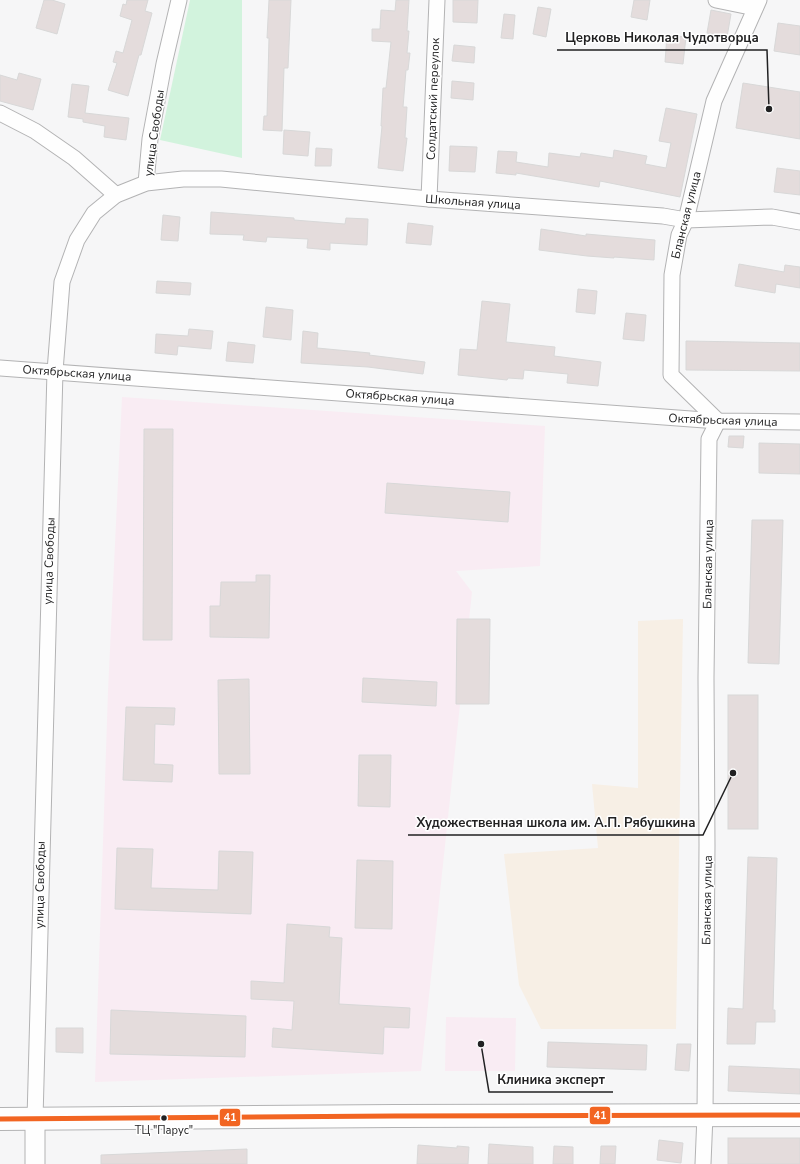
<svg xmlns="http://www.w3.org/2000/svg" width="800" height="1164" viewBox="0 0 800 1164" font-family="'Nunito Sans',sans-serif">
	<style>
		.industrial { fill: #f7efe5 }
		.medical { fill: #f9ecf3 }
		.green { fill: #d2f3dd }
		.building { fill: #e4dcdc; stroke: #d8d8d8 }
		.lines { fill: none; stroke-linecap: round; stroke-linejoin: round }
		.minor-casing { stroke: #b3b3b4; stroke-width: 17 }
		.major-casing { stroke: #b3b3b4; stroke-width: 21 }
		.highway-casing { stroke: #b3b3b4; stroke-width: 24 }
		.minor { stroke: #fefefe; stroke-width: 15 }
		.major { stroke: #fefefe; stroke-width: 19 }
		.highway { stroke: #fefefe; stroke-width: 22 }
		.bus-1-casing { stroke: #fff; stroke-width: 8 }
		.bus-1 { stroke: #f26522; stroke-width: 5 }
		.bus-dot { fill: #212122; stroke: #fff; stroke-width: 1.5 }
		.labels { text-anchor: middle; dominant-baseline: central; stroke-width: 3; stroke-linejoin: round; paint-order: stroke }
		.bus-label { font-size: 11px; fill: #212122; stroke: #fff }
		.street-label { font-size: 12px; fill: #212122; stroke: #fff }
		.leader { fill: none; stroke: #212122; stroke-width: 1.5 }
		.callout-dot { fill: #212122; stroke: #fff; stroke-width: 1.5 }
		.callout-label { font-size: 13px; text-anchor: middle; font-weight: bold; fill: #212122; stroke: #fff; stroke-width: 3; stroke-linejoin: round; paint-order: stroke }
		.line-badge { stroke: #fff; stroke-width: 1.5 }
		.badge-label { font-size: 11px; text-anchor: middle; font-weight: bold; fill: #fff }
	</style>
	<rect width="100%" height="100%" fill="#f6f6f7"/>
	<polygon class="industrial" points="683,619 676,1029 541,1029 519,985 504,854 598,848 592,784 638,788 638,621"/>
	<g class="medical">
		<polygon points="122,397 545,426 540,566 456,571 472,592 421,1071 95,1082 108,691"/>
		<polygon points="446,1017 516,1018 515,1071 445,1071"/>
	</g>
	<polygon class="green" points="190,0 242,0 242,158 160,140"/>
	<g class="building">
		<polygon points="44,0 52,0 65,4 57,34 36,28"/>
		<polygon points="127,0 148,0 145,11 152,13 141,55 139,55 128,96 108,90 117,63 113,62 116,51 123,53 132,20 120,16 123,4 126,5"/>
		<polygon points="269,0 291,0 288,68 284,68 282,131 263,130 264,116 267,116 269,38 267,38"/>
		<polygon points="396,0 409,0 407,31 409,31 407,53 410,53 408,70 406,70 403,107 407,107 405,138 407,138 403,171 378,168 382,126 381,126 383,88 386,88 391,42 372,41 372,29 380,29 381,10 395,11"/>
		<polygon points="453,0 478,0 477,23 453,22"/>
		<polygon points="634,0 650,0 647,20 631,17"/>
		<polygon points="538,7 551,9 546,37 533,34"/>
		<polygon points="711,10 731,14 727,37 707,33"/>
		<polygon points="504,14 515,15 513,39 501,38"/>
		<polygon points="778,23 800,26 800,55 774,51"/>
		<polygon points="667,35 686,37 683,64 665,62"/>
		<polygon points="454,45 475,47 474,63 452,61"/>
		<polygon points="19,73 41,79 33,110 0,101 0,75 17,80"/>
		<polygon points="452,81 474,83 473,100 451,98"/>
		<polygon points="743,83 800,92 800,139 736,128"/>
		<polygon points="72,84 89,86 85,113 129,118 126,140 104,137 105,126 83,122 83,119 68,117"/>
		<polygon points="666,108 697,114 680,197 600,181 599,187 516,173 516,175 496,173 498,151 517,152 516,162 548,167 549,153 580,157 581,153 613,158 614,150 647,156 645,164 666,168 671,143 659,141"/>
		<polygon points="284,130 310,132 308,156 283,154"/>
		<polygon points="450,146 477,147 475,172 449,171"/>
		<polygon points="316,148 332,149 331,166 315,166"/>
		<polygon points="777,168 800,171 800,195 774,192"/>
		<polygon points="211,212 294,218 294,220 345,224 346,218 368,219 367,245 330,243 330,250 307,248 308,239 267,237 266,242 243,240 244,235 210,234"/>
		<polygon points="163,215 180,217 178,241 161,240"/>
		<polygon points="408,223 433,226 431,245 406,243"/>
		<polygon points="541,229 586,236 586,234 655,240 654,260 614,257 614,258 587,256 539,250"/>
		<polygon points="739,264 784,272 785,265 800,267 800,288 776,284 775,293 735,286"/>
		<polygon points="157,281 191,283 190,295 156,293"/>
		<polygon points="578,289 597,291 595,314 576,312"/>
		<polygon points="482,301 510,304 506,342 555,347 554,356 601,362 598,386 567,383 568,374 524,370 523,379 508,378 507,380 458,375 460,349 477,350"/>
		<polygon points="266,307 293,310 291,340 263,337"/>
		<polygon points="626,313 646,315 644,341 623,339"/>
		<polygon points="189,329 213,331 211,349 178,346 177,355 155,353 156,334 188,336"/>
		<polygon points="303,331 318,333 317,348 370,353 369,355 425,362 423,374 368,367 301,363"/>
		<polygon points="686,341 800,343 800,371 686,370"/>
		<polygon points="228,342 255,345 253,363 226,361"/>
		<polygon points="144,429 173,429 172,640 143,640"/>
		<polygon points="729,436 744,436 743,448 728,447"/>
		<polygon points="759,443 800,444 800,474 759,473"/>
		<polygon points="387,483 510,492 508,522 385,513"/>
		<polygon points="752,520 783,520 779,664 748,663"/>
		<polygon points="256,575 270,575 269,638 210,637 210,606 220,606 221,582 256,582"/>
		<polygon points="457,619 490,619 489,704 456,704"/>
		<polygon points="363,678 437,682 436,706 362,702"/>
		<polygon points="249,679 250,774 219,774 218,680"/>
		<rect x="728" y="695" width="30" height="134"/>
		<polygon points="126,707 175,708 174,725 155,724 154,764 173,765 172,782 123,780"/>
		<polygon points="359,755 391,755 390,807 358,806"/>
		<polygon points="117,848 153,849 151,888 218,890 219,851 253,852 251,914 115,909"/>
		<polygon points="748,857 777,858 773,1010 775,1010 775,1022 756,1022 755,1044 727,1044 728,1008 743,1009"/>
		<polygon points="357,860 393,861 392,929 355,928"/>
		<polygon points="287,924 330,927 329,937 342,938 339,1004 410,1008 409,1028 384,1027 383,1054 272,1047 273,1028 292,1030 294,1001 251,999 251,981 284,983"/>
		<polygon points="111,1010 246,1016 245,1057 110,1054"/>
		<polygon points="56,1028 83,1028 83,1053 56,1052"/>
		<polygon points="548,1042 647,1045 646,1070 547,1067"/>
		<polygon points="677,1044 691,1044 689,1071 675,1070"/>
		<polygon points="729,1066 800,1069 800,1094 728,1091"/>
		<rect x="728" y="1138" width="72" height="26"/>
		<polygon points="659,1140 683,1143 681,1163 657,1160"/>
		<polygon points="489,1144 533,1147 533,1164 488,1164"/>
		<polygon points="418,1145 457,1148 457,1146 469,1147 468,1164 417,1164"/>
		<polygon points="554,1146 573,1147 573,1164 553,1164"/>
		<polygon points="601,1146 616,1146 615,1164 600,1164"/>
		<polygon points="247,1149 247,1164 101,1164 101,1155"/>
	</g>
	<g class="lines">
		<defs>
			<g id="minor">
				<polyline points="716,0 755,8"/>
				<polyline points="0,113 35,131 74,158 116,195"/>
				<polyline points="146,183 150,139 164,64 179,0"/>
				<polyline points="429,199 437,0"/>
				<polyline points="0,368 718,421 800,422"/>
				<polyline points="35,1119 55,371 62,282 77,240 94,213 116,195 146,183 183,179 221,179 429,199 663,216 686,220 772,217 800,222"/>
				<polyline points="703,1164 705,1115 707,845 706,678 709,439 718,421 671,375 672,275 679,235 686,220 714,101 759,0"/>
			</g>
			<polyline id="major" points="35,1164 35,1119"/>
			<polyline id="highway" points="0,1119 395,1116 800,1115"/>
		</defs>
		<use href="#minor" class="minor-casing"/>
		<use href="#major" class="major-casing"/>
		<use href="#highway" class="highway-casing"/>
		<use href="#minor" class="minor"/>
		<use href="#major" class="major"/>
		<use href="#highway" class="highway"/>
		<defs>
			<polyline id="bus-1" points="0,1119 395,1116 800,1115"/>
		</defs>
		<use href="#bus-1" class="bus-1-casing"/>
		<use href="#bus-1" class="bus-1"/>
	</g>
	<circle class="bus-dot" cx="164" cy="1118" r="3.5"/>
	<g class="labels">
		<g class="bus-label">
			<text x="164" y="1130">ТЦ "Парус"</text>
		</g>
		<g class="street-label">
			<text transform="translate(433 99) rotate(-88)">Солдатский переулок</text>
			<text transform="translate(154 133) rotate(-82)">улица Свободы</text>
			<text transform="translate(473 202) rotate(4)">Школьная улица</text>
			<text transform="translate(686 215) rotate(-76)">Бланская улица</text>
			<text transform="translate(77 373) rotate(4)">Октябрьская улица</text>
			<text transform="translate(400 397) rotate(4)">Октябрьская улица</text>
			<text transform="translate(723 420) rotate(2)">Октябрьская улица</text>
			<text transform="translate(49 561) rotate(-88)">улица Свободы</text>
			<text transform="translate(708 564) rotate(-89)">Бланская улица</text>
			<text transform="translate(40 885) rotate(-89)">улица Свободы</text>
			<text transform="translate(707 900) rotate(-89)">Бланская улица</text>
		</g>
	</g>
	<path class="leader" d="M769 109L767 50H557M733 773L703 835H408M481 1044L489 1092H613"/>
	<g class="callout-dot">
		<circle cx="769" cy="109" r="4"/>
		<circle cx="733" cy="773" r="4"/>
		<circle cx="481" cy="1044" r="4"/>
	</g>
	<g class="callout-label">
		<text x="662" y="42">Церковь Николая Чудотворца</text>
		<text x="556" y="827">Художественная школа им. А.П. Рябушкина</text>
		<text x="551" y="1084">Клиника эксперт</text>
	</g>
	<g class="line-badge">
		<rect x="589" y="1106" width="22" height="19" rx="4" fill="#f26522"/>
		<rect x="219" y="1108" width="22" height="19" rx="4" fill="#f26522"/>
	</g>
	<g class="badge-label">
		<text x="600" y="1119">41</text>
		<text x="230" y="1121">41</text>
	</g>
</svg>
